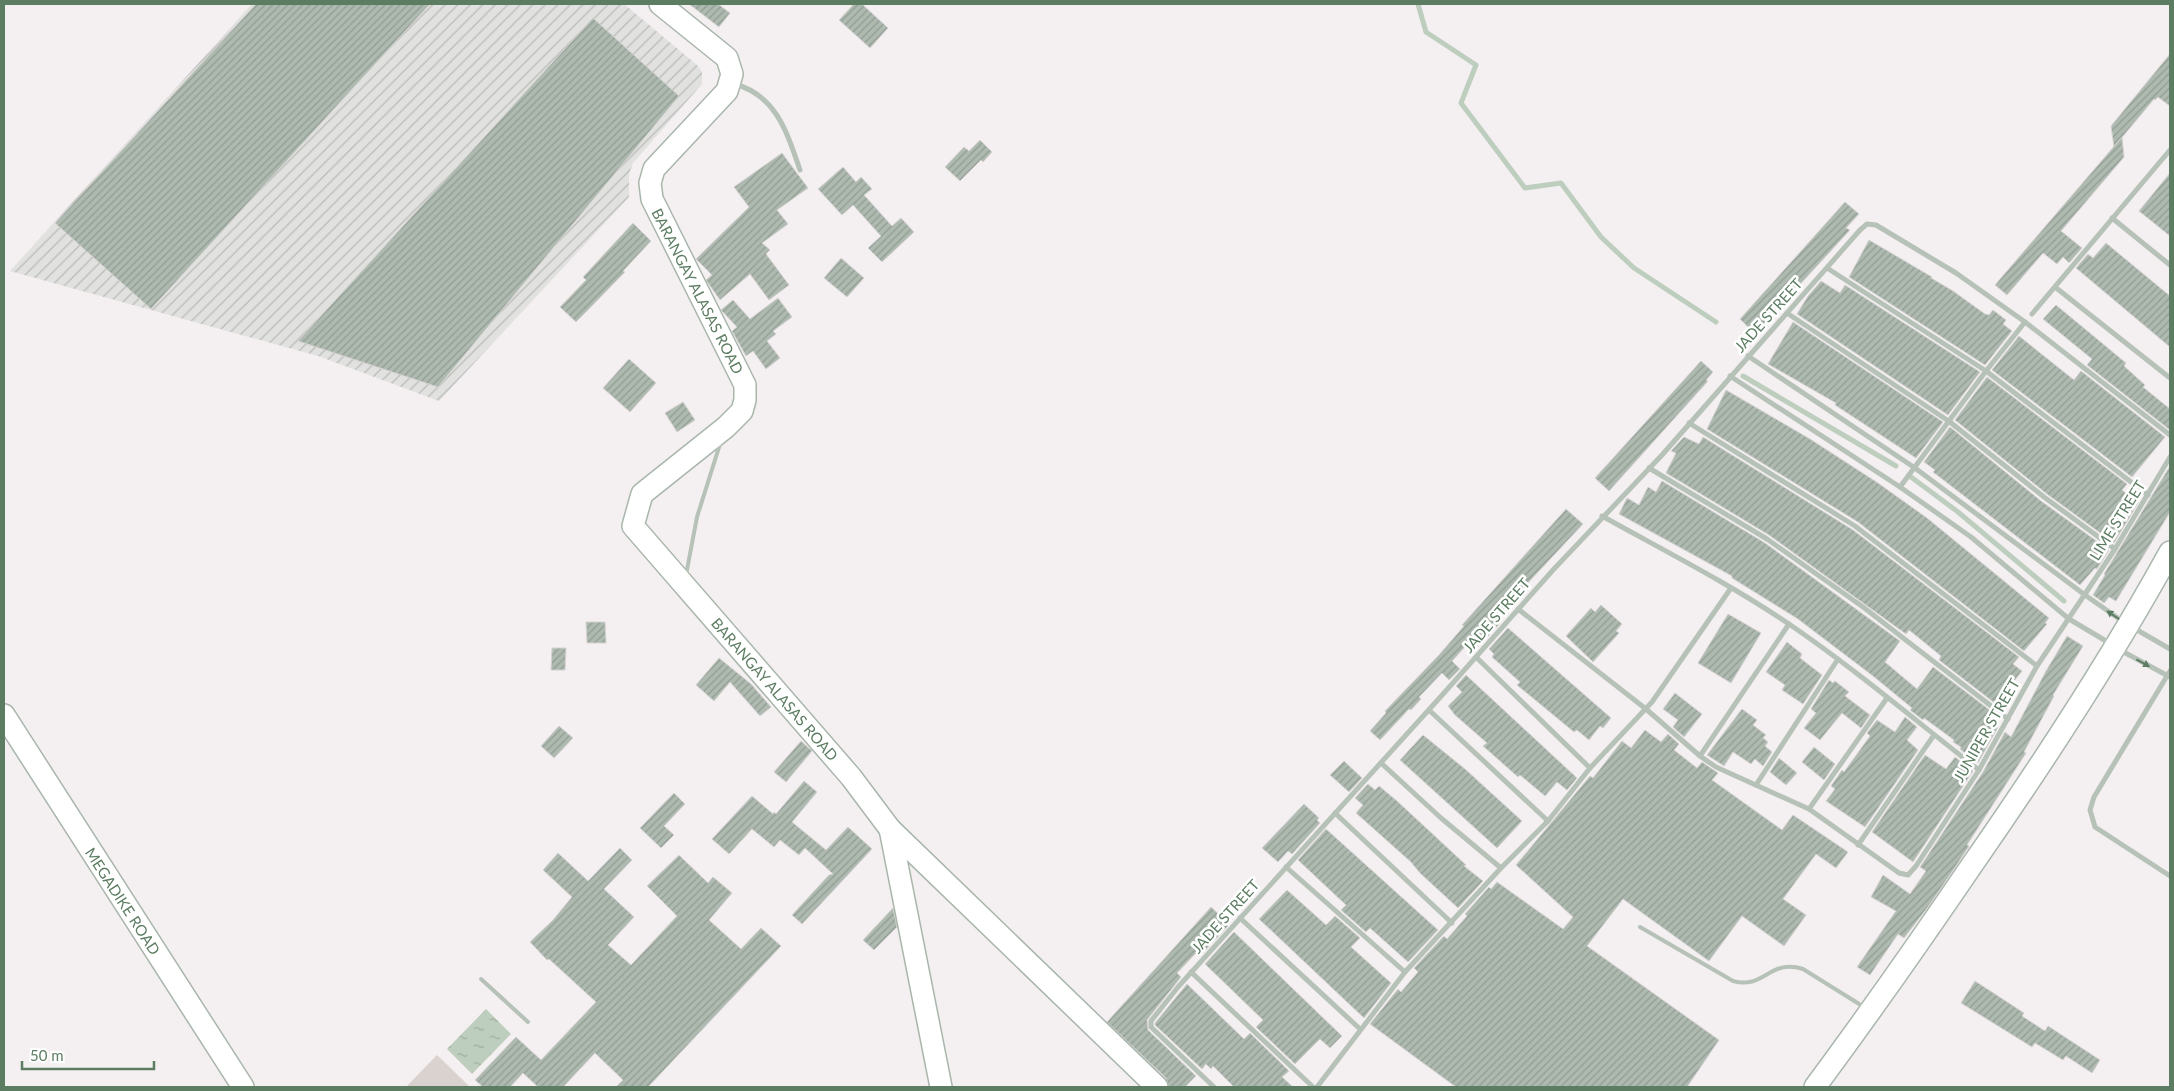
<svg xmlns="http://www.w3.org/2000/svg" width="2174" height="1091" viewBox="0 0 2174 1091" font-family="Lato,sans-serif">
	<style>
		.industrial { fill: url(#industrial-furrows) }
		.pitch { fill: #d9d2ce }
		.water { fill: url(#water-ripples) }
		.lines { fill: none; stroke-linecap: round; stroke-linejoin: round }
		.stream { stroke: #becebe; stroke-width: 5 }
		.building { fill: url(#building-hatch); stroke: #d5d2d3 }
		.secondary-casing { stroke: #a9b6ab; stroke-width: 24 }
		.lane { stroke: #b6c1b8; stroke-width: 4 }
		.street { stroke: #b6c1b8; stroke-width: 5 }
		.secondary { stroke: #fff; stroke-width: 21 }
		.oneway { fill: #5c7d62 }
		.labels { text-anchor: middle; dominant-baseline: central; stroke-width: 5; stroke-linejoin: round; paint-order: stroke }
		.street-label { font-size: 15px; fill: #5c7d62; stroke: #fff }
	</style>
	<defs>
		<pattern id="industrial-furrows" width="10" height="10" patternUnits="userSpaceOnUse" patternTransform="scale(1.25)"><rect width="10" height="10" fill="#e1e1df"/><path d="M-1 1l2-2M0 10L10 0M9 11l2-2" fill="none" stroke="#babcb8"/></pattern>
		<pattern id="water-ripples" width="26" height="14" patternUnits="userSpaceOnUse" patternTransform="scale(1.25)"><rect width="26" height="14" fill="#becebe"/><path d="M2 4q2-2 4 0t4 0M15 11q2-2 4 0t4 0" fill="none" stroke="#9eac9e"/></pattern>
		<pattern id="building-hatch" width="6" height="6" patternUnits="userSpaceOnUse" patternTransform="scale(1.25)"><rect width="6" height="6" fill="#aebaaf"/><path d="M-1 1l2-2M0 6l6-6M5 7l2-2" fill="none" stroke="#919c92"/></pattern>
	</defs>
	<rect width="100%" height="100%" fill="#f4eff0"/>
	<polygon class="industrial" points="252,4 624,4 697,65 702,72 702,84 633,163 629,174 629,197 439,401 318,356 10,271"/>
	<polygon class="pitch" points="437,1055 470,1087 407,1086"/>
	<polygon class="water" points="486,1009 511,1034 472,1074 447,1049"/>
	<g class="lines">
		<g class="stream">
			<polyline points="1418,4 1426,32 1476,65 1461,103 1525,188 1561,183 1601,237 1634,268 1716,322"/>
			<polyline points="1743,376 1896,466"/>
			<polyline points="1911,477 1958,512 2064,601"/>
		</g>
	</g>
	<g class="building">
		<polygon points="256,4 430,4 151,309 55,223"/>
		<polygon points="689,4 718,4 730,13 719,27"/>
		<polygon points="854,4 862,4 888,28 870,48 839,20"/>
		<polygon points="593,18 679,96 438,387 298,341"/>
		<polygon points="2170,54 2170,106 2158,97 2155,100 2154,99 2114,147 2111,126"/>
		<polygon points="2122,137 2124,157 2061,231 2082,248 2069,263 2063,257 2057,264 2043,253 2007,295 1995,285"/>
		<polygon points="980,140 992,152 983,162 981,160 960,181 945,167 964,147 969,151"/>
		<polygon points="782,153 808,188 777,210 788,224 762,243 770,250 766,254 789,285 769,300 750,274 720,300 706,280 712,275 696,259 749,207 734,187"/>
		<polygon points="843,167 856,182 861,177 872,189 864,195 892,226 901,218 914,232 882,262 868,248 881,236 853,205 842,215 818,189"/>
		<polygon points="2170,173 2170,236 2139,211"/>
		<polygon points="1845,202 1859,214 1846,228 1850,230 1759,329 1757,328 1753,332 1740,319"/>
		<polygon points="633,223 651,241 623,271 625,272 576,322 560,307 586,280 583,277"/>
		<polygon points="1869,240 1932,277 1931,278 1953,291 1985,314 1989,315 1993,310 2006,320 2003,324 2012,331 1985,365 1849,277"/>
		<polygon points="2106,243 2170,296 2170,347 2076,268 2088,254 2093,258"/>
		<polygon points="841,258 864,278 847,297 824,278"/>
		<polygon points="1821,281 1840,293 1845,285 1980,372 1948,415 1797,314 1808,296"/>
		<polygon points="778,298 792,317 773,331 776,334 767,341 780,358 766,369 753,351 746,356 732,331 737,327 721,310 733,300 750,319"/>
		<polygon points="2056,305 2126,363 2124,366 2145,385 2143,387 2170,409 2170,430 2087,365 2092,359 2043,319"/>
		<polygon points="1793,322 1943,422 1916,458 1835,405 1836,403 1768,364"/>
		<polygon points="2019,336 2074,380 2081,371 2165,437 2132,477 1992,370"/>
		<polygon points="629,359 656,383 630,412 603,388"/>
		<polygon points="1701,361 1713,372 1706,380 1708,381 1609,491 1595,478"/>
		<polygon points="1987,377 2127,484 2122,490 2138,503 2114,543 2047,494 1955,420"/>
		<polygon points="1726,390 1810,439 1878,483 1927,518 2049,618 2045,623 2047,624 2024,651 1858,522 1707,429"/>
		<polygon points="683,402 695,420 677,432 665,413"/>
		<polygon points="1950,427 2041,501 2109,550 2097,569 2095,568 2080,585 1933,472 1935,470 1924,462"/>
		<polygon points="1684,437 1699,444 1703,437 1853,530 2019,657 2013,664 2022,671 1996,704 1939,660 1941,656 1919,638 1909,630 1906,634 1769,535 1666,473 1676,453 1671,451"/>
		<polygon points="2170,466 2170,512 2116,601 2109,597 2104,603 2093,595 2105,575 2104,574"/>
		<polygon points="1662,481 1765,543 1900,641 1885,662 1917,689 1933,667 1991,711 1986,718 1998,727 1978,763 1960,749 1961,747 1953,742 1954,740 1924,718 1923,720 1910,710 1912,708 1873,676 1798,619 1732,578 1732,576 1619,514 1627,498 1639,505 1648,487 1656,492"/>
		<polygon points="1566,509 1583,524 1496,617 1501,622 1482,643 1475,636 1452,661 1460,669 1449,680 1442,673 1419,697 1421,699 1411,710 1409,709 1380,740 1370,731 1386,713 1385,711 1439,655 1464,626 1462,625"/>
		<polygon points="1601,605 1622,624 1616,631 1619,633 1593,662 1566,636 1591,608 1595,612"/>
		<polygon points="1728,614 1761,633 1731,683 1698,663"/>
		<polygon points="586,622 605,622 606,643 587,643"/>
		<polygon points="1508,628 1611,718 1603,728 1600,726 1589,740 1577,730 1574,732 1517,685 1520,682 1492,657 1494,654 1489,649"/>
		<polygon points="2067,636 2083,646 2053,695 2054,696 2024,752 2026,753 1967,845 1969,846 1958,863 1928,907 1904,938 1898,934 1870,975 1857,967 1896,911 1871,897 1883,875 1910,894 1926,871 1920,867 1983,772 2005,732 2011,737 2046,671"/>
		<polygon points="1787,642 1802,654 1800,658 1822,675 1803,704 1782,690 1785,685 1766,672"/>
		<polygon points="552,648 566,648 565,670 551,670"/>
		<polygon points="719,658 751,684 771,707 760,716 730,682 714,701 696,685"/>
		<polygon points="1466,675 1577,778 1567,790 1557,782 1545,796 1520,775 1518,777 1483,746 1487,743 1455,715 1448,706 1462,692 1456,686"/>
		<polygon points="1829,680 1833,683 1835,681 1849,692 1845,696 1870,715 1861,728 1842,713 1820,740 1804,728 1816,713 1811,709"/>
		<polygon points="1675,693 1702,714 1684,737 1673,727 1678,720 1663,709"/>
		<polygon points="1742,709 1757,720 1753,725 1766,735 1763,738 1768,742 1765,746 1772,752 1763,766 1755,759 1751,764 1733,752 1724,766 1707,755"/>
		<polygon points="1905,717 1917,727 1907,740 1918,750 1865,827 1826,801 1835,789 1831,786 1842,770 1844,772 1870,736 1867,733 1877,720 1895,732"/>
		<polygon points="559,726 573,738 554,758 541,746"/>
		<polygon points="1645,730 1661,742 1668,734 1679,744 1674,750 1697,768 1702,762 1718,773 1712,780 1782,830 1793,815 1848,852 1836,868 1816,854 1783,899 1806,915 1784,946 1742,916 1709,961 1623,899 1587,946 1719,1040 1687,1087 1456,1087 1370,1024 1398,989 1401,992 1418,972 1414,968 1444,936 1447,939 1467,916 1465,914 1489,887 1491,889 1497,882 1563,929 1573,917 1516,865 1590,776 1593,778 1622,741 1631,748"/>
		<polygon points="1423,735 1465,769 1522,821 1497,848 1400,760"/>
		<polygon points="801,741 812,751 786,782 774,772"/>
		<polygon points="1814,747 1835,764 1824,780 1802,762"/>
		<polygon points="1925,755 1946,769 1955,757 1973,771 1913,862 1872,832"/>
		<polygon points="1779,758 1797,773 1786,785 1770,772"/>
		<polygon points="1344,761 1362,778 1349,792 1330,775"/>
		<polygon points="804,781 817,792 792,822 826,850 848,827 872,849 802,924 792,915 829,875 833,874 805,848 799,855 780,840 774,847 752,829 729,854 712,839 752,796 773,814 774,812 776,814"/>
		<polygon points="1368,784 1375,790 1379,786 1397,801 1466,865 1464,866 1483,881 1458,908 1420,873 1411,862 1356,813 1363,805 1355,798"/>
		<polygon points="674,793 685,804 664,826 674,835 661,848 640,828"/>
		<polygon points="1304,804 1319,818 1317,820 1320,823 1292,854 1288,851 1278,862 1262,848"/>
		<polygon points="1326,829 1438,930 1408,962 1370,928 1366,932 1341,910 1346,905 1298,860"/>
		<polygon points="620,848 632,860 604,889 634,917 608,945 631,965 677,916 647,886 679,855 708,883 713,877 732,893 709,920 741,949 761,928 781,946 648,1087 616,1087 623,1080 595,1053 563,1087 538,1087 523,1073 510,1087 483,1087 475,1080 516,1037 541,1060 596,1002 549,959 547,960 530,942 553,920 572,897 543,870 558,853 588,881"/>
		<polygon points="1287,890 1326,925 1335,916 1360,938 1351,947 1391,983 1364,1018 1259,919"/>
		<polygon points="1211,907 1227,922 1226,924 1228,926 1199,957 1195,954 1177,973 1181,977 1147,1020 1148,1030 1196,1076 1185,1087 1169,1087 1166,1078 1107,1022"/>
		<polygon points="893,908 897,927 874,950 863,940"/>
		<polygon points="1234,932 1342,1036 1330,1048 1320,1039 1295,1064 1256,1027 1263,1020 1205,964"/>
		<polygon points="1975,981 2024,1013 2022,1016 2045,1031 2048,1026 2100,1060 2092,1073 2066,1056 2063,1060 2035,1043 2032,1047 1961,1003"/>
		<polygon points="1187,984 1244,1039 1250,1033 1289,1071 1282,1077 1293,1087 1234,1087 1213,1066 1211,1069 1206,1064 1202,1069 1155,1025 1155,1023"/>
	</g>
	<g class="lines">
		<defs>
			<g id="secondary">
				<polyline points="660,4 727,58 732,74 727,91 654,169 650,183 652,199 745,385 745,400 742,411 726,427 642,494 633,526 851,777 890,829 1157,1087"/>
				<polyline points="4,715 243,1087"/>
				<polyline points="890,829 941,1087"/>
				<path d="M 1815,1087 C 1869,1014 1921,940 1972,865 C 2043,763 2110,661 2170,552"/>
			</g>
		</defs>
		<use href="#secondary" class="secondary-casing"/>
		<g class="lane">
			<polyline points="686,575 697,517 721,441"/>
			<path d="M 1640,927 L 1733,981 C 1764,990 1770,958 1803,969 L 1864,1007"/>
			<polyline points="481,979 528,1022"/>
		</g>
		<g class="street">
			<path d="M 735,84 C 777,96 787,133 800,170"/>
			<polyline points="2112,218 2170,265"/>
			<polyline points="1827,268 1986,371 2148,495"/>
			<polyline points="2055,287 2170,378"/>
			<polyline points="1787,313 1950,422 2044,497 2115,549"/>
			<polyline points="2032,314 2170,150"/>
			<polyline points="1748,356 1915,468 2085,595 2125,623"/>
			<polyline points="1730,376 1900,487 1971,537 2069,619 2111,644"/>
			<polyline points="1689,423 1855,526 2037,666"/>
			<polyline points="1649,468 1767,539 1863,607 2008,719"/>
			<polyline points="1900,487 1986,371 2025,322"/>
			<path d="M 1602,516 C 1665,551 1730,584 1789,624 C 1855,669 1916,721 1979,770"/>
			<polyline points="1518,609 1646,709 1700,756 1716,767 1809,809 1899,873 1908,875 1916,866 1979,770 2037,666 2115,549 2170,457"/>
			<polyline points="2132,627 2170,649"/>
			<polyline points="2120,650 2170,677"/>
			<polyline points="1476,657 1590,768"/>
			<polyline points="2170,671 2094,797 2090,810 2095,827 2170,876"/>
			<polyline points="1429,710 1548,821"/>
			<polyline points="1700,756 1789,624"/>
			<polyline points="1381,763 1441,818 1501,868"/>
			<polyline points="1756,785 1838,659"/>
			<polyline points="1809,809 1887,698"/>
			<polyline points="1335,813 1452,923"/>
			<polyline points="1858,845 1934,735"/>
			<polyline points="1286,867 1405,972"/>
			<polyline points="1240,918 1360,1029"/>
			<polyline points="1191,972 1313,1087"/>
			<polyline points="1214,1087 1151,1027 1151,1021 1178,987 1444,693 1553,570 1662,455 1860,230 1867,224 1876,225 1956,273 2025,322 2170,435"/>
			<polyline points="1317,1087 1405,972 1501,868 1548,821 1590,768 1652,702 1731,588"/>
		</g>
		<use href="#secondary" class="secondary"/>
	</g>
	<defs><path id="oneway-solid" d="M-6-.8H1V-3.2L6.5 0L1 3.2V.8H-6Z" transform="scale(1.25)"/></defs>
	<g class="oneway">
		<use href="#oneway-solid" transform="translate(2113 615) rotate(-146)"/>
		<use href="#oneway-solid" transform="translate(2143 663) rotate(29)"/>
	</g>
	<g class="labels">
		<g class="street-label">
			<text transform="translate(698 291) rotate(63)">BARANGAY ALASAS ROAD</text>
			<text transform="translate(1768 315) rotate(-48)">JADE STREET</text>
			<text transform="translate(2117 520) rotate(-58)">LIME STREET</text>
			<text transform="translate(1496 615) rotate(-49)">JADE STREET</text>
			<text transform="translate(775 689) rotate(49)">BARANGAY ALASAS ROAD</text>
			<text transform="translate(1986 730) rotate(-60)">JUNIPER STREET</text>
			<text transform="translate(123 901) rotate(57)">MEGADIKE ROAD</text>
			<text transform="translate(1225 916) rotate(-48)">JADE STREET</text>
		</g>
	</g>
	<rect width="2174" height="1091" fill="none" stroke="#5c7d62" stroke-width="10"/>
	<path d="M22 1061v8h132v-8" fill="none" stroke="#5c7d62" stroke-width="2.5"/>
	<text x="30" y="1061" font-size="15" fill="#5c7d62" stroke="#ffffff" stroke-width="4" paint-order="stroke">50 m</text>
</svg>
